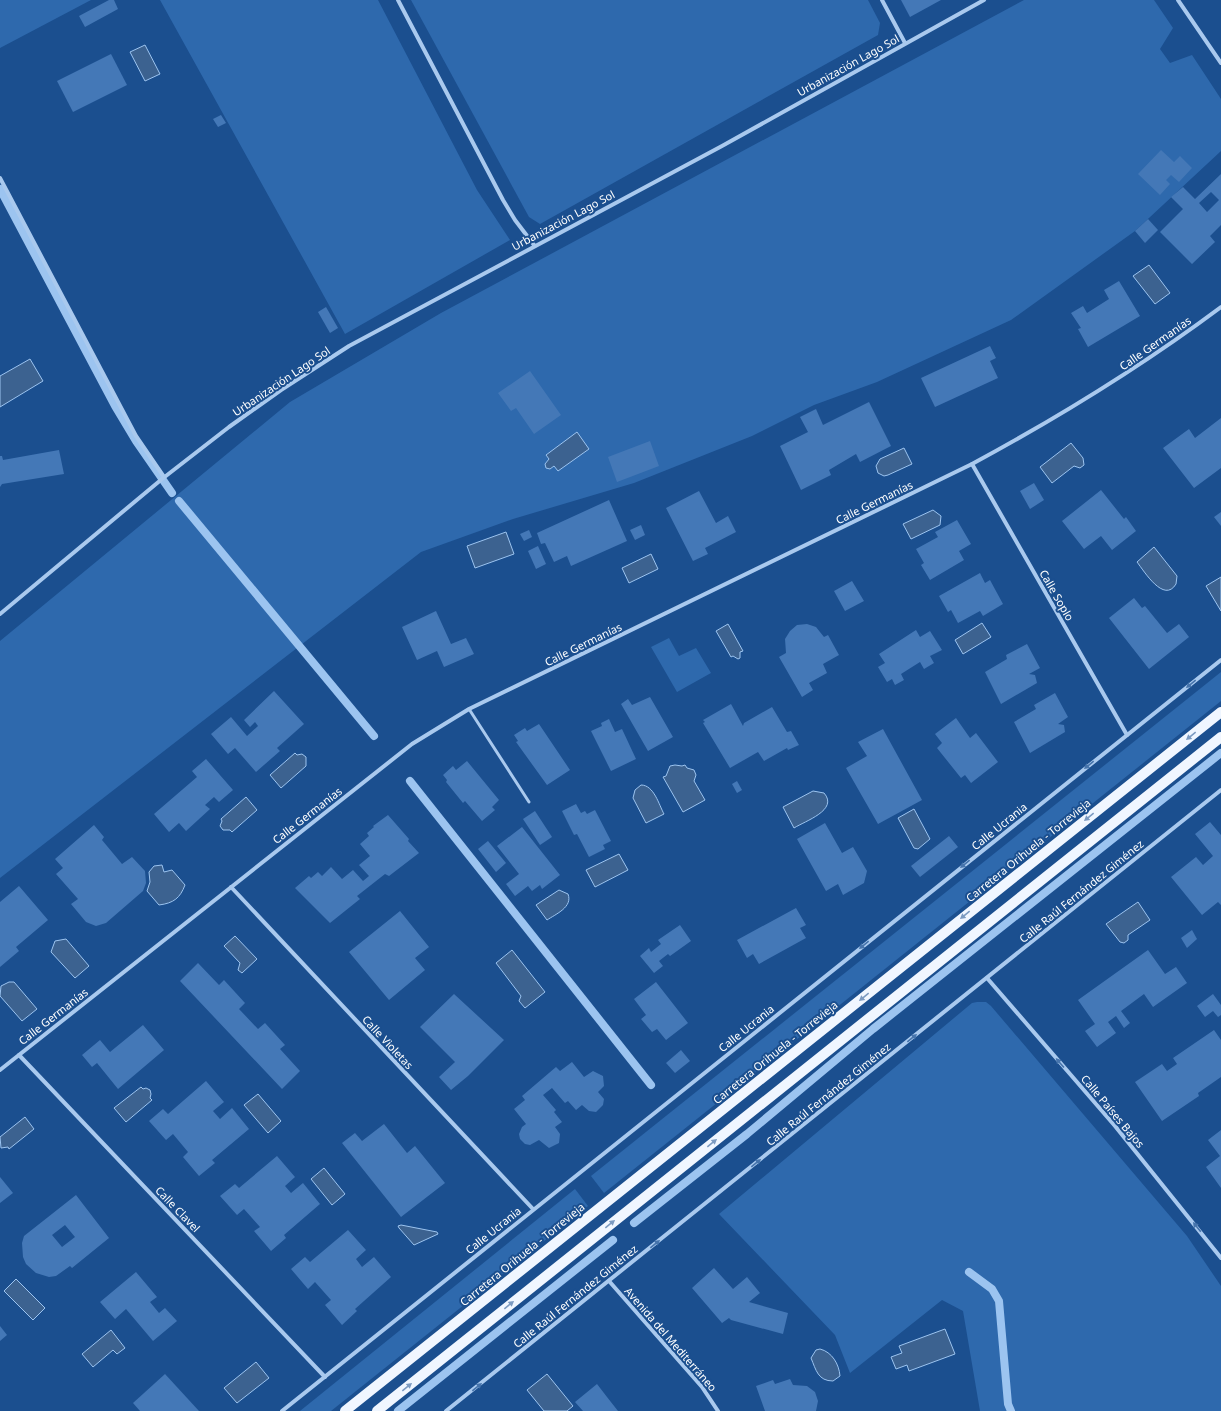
<svg xmlns="http://www.w3.org/2000/svg" width="1221" height="1411" viewBox="0 0 1221 1411" font-family="'Noto Sans',sans-serif">
	<style>
		.green { fill: #2e69ad }
		.water { fill: #3c6290; stroke: #9cc4f0 }
		.lines { fill: none; stroke-linecap: round; stroke-linejoin: round }
		.stream { stroke: #9cc4f0; stroke-width: 8 }
		.building { fill: #4478b7; fill-rule: evenodd }
		.lane { stroke: #a9c9ee; stroke-width: 3 }
		.street { stroke: #a9c9ee; stroke-width: 4 }
		.primary { stroke: #f0f6ff; stroke-width: 10 }
		.oneway { fill: #4674ac }
		.oneway2 { fill: #7b9ac1 }
		.labels { text-anchor: middle; dominant-baseline: central; stroke-width: 4; stroke-linejoin: round; paint-order: stroke }
		.street-label { font-size: 11px; fill: #fff; stroke: #1b4f8f }
	</style>
	<rect width="100%" height="100%" fill="#1b4f8f"/>
	<g class="green">
		<polygon points="0,0 91,0 0,48"/>
		<polygon points="160,0 378,0 477,190 510,240 345,334"/>
		<polygon points="411,0 868,0 880,23 878,35 540,224 529,217"/>
		<polygon points="1024,0 1154,0 1173,28 1160,49 1170,63 1192,55 1221,99 1221,151 1135,231 1011,320 877,382 814,405 752,436 634,483 513,519 421,552 0,878 0,641 290,402 441,313"/>
		<polygon points="669,638 679,656 696,648 711,673 677,692 651,647"/>
		<polygon points="1221,672 1221,701 604,1193 591,1176"/>
		<polygon points="977,1002 986,1002 991,1006 1187,1236 1221,1286 1221,1411 980,1411 963,1311 942,1300 850,1373 835,1335 719,1214 972,1003"/>
		<polygon points="575,1189 588,1206 331,1411 300,1411"/>
	</g>
	<g class="water">
		<polygon points="145,45 160,74 145,81 130,52"/>
		<polygon points="1149,265 1170,293 1155,304 1133,276"/>
		<polygon points="30,359 43,381 0,407 0,376"/>
		<polygon points="577,432 589,449 558,471 554,466 550,469 546,468 545,464 549,459 546,455"/>
		<polygon points="1071,443 1083,458 1084,465 1080,468 1074,466 1052,483 1040,467"/>
		<polygon points="904,448 912,464 888,475 884,476 878,473 876,466 880,459"/>
		<polygon points="933,510 941,516 940,525 911,539 903,524"/>
		<polygon points="506,532 514,554 475,568 467,546"/>
		<path d="M 1154,547 L 1177,576 L 1176,584 C 1164,604 1144,571 1137,562 Z"/>
		<polygon points="651,554 658,569 629,583 622,568"/>
		<polygon points="1221,577 1221,611 1206,586"/>
		<polygon points="982,623 991,637 963,654 955,640"/>
		<polygon points="728,624 743,651 740,652 740,658 738,659 733,656 731,657 716,631"/>
		<polygon points="295,753 297,755 302,754 306,757 306,766 281,788 270,775"/>
		<polygon points="675,765 682,766 685,765 687,768 694,770 696,775 694,781 705,800 683,812 663,777 666,776 670,766"/>
		<path d="M 641,785 C 654,785 659,805 664,814 L 646,823 L 633,798 L 635,790 Z"/>
		<path d="M 813,791 L 824,793 C 839,810 805,821 794,828 L 783,807 Z"/>
		<polygon points="246,797 257,810 232,832 230,830 223,830 220,826 222,821 221,819"/>
		<polygon points="914,809 930,839 918,849 914,848 898,818"/>
		<polygon points="619,854 628,870 595,887 586,870"/>
		<path d="M 162,865 L 164,872 L 172,870 L 185,885 C 180,898 174,903 159,905 L 147,891 L 150,882 L 149,872 L 154,866 Z"/>
		<path d="M 559,890 L 568,894 C 573,907 556,914 547,920 L 536,905 Z"/>
		<polygon points="1138,902 1150,920 1128,935 1128,940 1124,943 1120,942 1106,924"/>
		<polygon points="235,936 257,959 242,973 238,970 240,963 224,946"/>
		<polygon points="66,939 89,966 75,978 51,952 55,941"/>
		<polygon points="512,950 545,992 525,1008 519,1001 521,996 496,963"/>
		<polygon points="9,982 14,982 37,1009 22,1021 0,996 1,986"/>
		<polygon points="141,1087 143,1089 146,1088 150,1090 151,1094 150,1098 152,1100 126,1122 114,1108"/>
		<polygon points="258,1094 281,1121 268,1133 244,1105"/>
		<polygon points="25,1117 34,1129 9,1149 8,1147 1,1148 0,1137"/>
		<polygon points="324,1168 345,1194 332,1205 311,1179"/>
		<polygon points="401,1225 437,1232 438,1234 414,1245 399,1228 398,1226"/>
		<polygon points="16,1279 45,1308 33,1320 4,1291"/>
		<polygon points="945,1329 955,1354 909,1371 907,1365 896,1369 891,1357 902,1353 899,1346"/>
		<polygon points="111,1330 125,1348 117,1354 113,1350 93,1367 82,1354"/>
		<path d="M 820,1349 C 832,1352 839,1364 840,1376 L 833,1381 C 818,1381 816,1370 811,1358 L 816,1350 Z"/>
		<polygon points="256,1362 269,1378 237,1403 224,1388"/>
		<polygon points="547,1374 573,1406 567,1411 544,1411 527,1390"/>
	</g>
	<g class="lines">
		<g class="stream">
			<polyline points="0,189 115,406 136,441 172,493"/>
			<polyline points="179,501 374,736"/>
			<polyline points="410,781 651,1085"/>
			<polyline points="634,1223 747,1134 873,1029 1221,753"/>
			<polyline points="969,1272 992,1289 999,1301 1008,1404 1011,1411"/>
			<polyline points="398,1411 613,1240"/>
		</g>
	</g>
	<g class="building">
		<polygon points="109,0 114,0 118,9 85,27 79,16"/>
		<polygon points="901,0 941,0 910,17"/>
		<polygon points="111,54 127,85 73,112 57,81"/>
		<polygon points="221,115 226,123 218,127 213,119"/>
		<polygon points="1161,150 1174,162 1180,156 1192,168 1179,182 1171,175 1166,180 1170,184 1160,195 1138,174"/>
		<path d="M 1221,174 L 1221,225 L 1210,236 L 1215,242 L 1192,264 L 1160,232 L 1183,209 L 1171,197 L 1183,187 L 1195,199 ZM 1211,192 L 1219,200 L 1207,212 L 1199,203 Z"/>
		<polygon points="1148,219 1158,230 1145,243 1135,231"/>
		<polygon points="1119,281 1140,316 1088,347 1078,329 1081,328 1071,313 1083,306 1087,313 1109,299 1104,290"/>
		<polygon points="326,307 338,328 330,333 318,312"/>
		<polygon points="990,346 996,358 990,361 998,378 935,407 921,378"/>
		<polygon points="530,371 561,415 534,434 516,408 511,411 498,393"/>
		<polygon points="869,402 891,446 860,462 856,454 829,470 831,475 801,490 780,446 808,432 800,417 816,409 823,425"/>
		<polygon points="1221,418 1221,468 1194,488 1163,448 1189,429 1195,438"/>
		<polygon points="650,441 659,466 617,482 608,457"/>
		<polygon points="59,450 64,474 2,484 0,487 0,456 2,456 3,460"/>
		<polygon points="1034,483 1044,500 1030,509 1020,491"/>
		<polygon points="1101,490 1124,519 1126,517 1136,531 1112,550 1101,536 1084,549 1062,521"/>
		<polygon points="699,491 716,523 728,516 736,532 705,548 708,554 693,561 666,508"/>
		<polygon points="609,500 627,541 571,566 567,556 554,562 545,543 541,544 537,533"/>
		<polygon points="1221,512 1221,526 1214,517"/>
		<polygon points="957,520 971,544 959,551 964,560 930,580 921,565 924,563 916,549 938,537 935,532"/>
		<polygon points="641,525 645,535 635,540 630,530"/>
		<polygon points="529,530 532,537 524,541 520,534"/>
		<polygon points="538,546 546,564 536,569 528,551"/>
		<polygon points="980,573 985,583 990,580 1003,604 983,616 980,611 958,623 951,610 948,612 939,596"/>
		<polygon points="852,581 864,601 845,611 834,591"/>
		<polygon points="1134,598 1142,608 1145,606 1167,633 1179,624 1189,637 1149,669 1109,618"/>
		<polygon points="436,611 451,644 466,638 474,654 444,667 437,651 417,660 402,627"/>
		<polygon points="807,624 816,627 824,637 828,635 839,655 823,664 827,673 809,683 813,690 802,697 779,657 786,653 785,639 790,631 797,625"/>
		<polygon points="916,630 920,637 930,631 942,650 930,656 934,663 924,669 920,662 901,674 904,680 895,685 892,679 887,682 878,667 885,663 879,654"/>
		<polygon points="1027,644 1040,668 1029,674 1035,675 1037,683 1001,704 985,672 1007,659 1006,655"/>
		<polygon points="274,691 304,724 277,748 280,751 256,772 235,748 228,754 211,734 231,717 247,736 258,726 255,722 250,727 244,720"/>
		<polygon points="1055,693 1068,717 1058,724 1064,725 1065,732 1030,753 1014,722 1036,709 1034,705"/>
		<polygon points="650,697 673,737 648,751 621,704 628,699 632,705"/>
		<polygon points="731,704 743,726 744,723 772,707 787,732 791,731 799,745 788,750 787,748 764,761 758,752 730,768 703,723 705,722 703,720"/>
		<polygon points="956,718 970,738 976,733 998,762 971,783 965,775 961,778 937,748 942,743 935,734"/>
		<polygon points="609,719 615,732 622,729 636,759 611,771 591,731 602,726 601,723"/>
		<polygon points="539,724 570,770 547,785 516,742 518,741 514,735 525,728 527,731"/>
		<polygon points="883,729 922,800 878,824 846,768 867,756 858,742"/>
		<polygon points="206,759 233,790 219,802 214,797 205,805 210,809 186,831 179,823 169,832 154,814 197,777 192,771"/>
		<polygon points="467,761 499,800 492,807 495,810 482,821 465,801 463,803 446,782 447,780 443,775 453,766 456,770"/>
		<polygon points="737,781 742,790 737,793 732,784"/>
		<polygon points="576,804 581,813 585,811 587,814 595,810 611,841 603,845 605,849 589,857 577,834 574,835 562,811"/>
		<polygon points="535,811 552,837 540,845 523,819"/>
		<polygon points="388,815 409,839 408,841 419,853 389,876 385,874 357,896 360,899 330,923 295,888 309,876 311,878 318,872 322,876 331,867 342,879 353,870 363,881 369,876 359,865 370,856 360,844 369,836 367,833 374,827 373,826"/>
		<polygon points="1210,822 1221,835 1221,905 1218,902 1202,915 1171,877 1196,857 1203,865 1213,856 1195,834"/>
		<polygon points="825,823 842,853 853,847 867,871 864,883 843,895 838,884 826,891 797,839"/>
		<polygon points="94,825 104,837 102,840 122,864 132,857 145,871 146,883 143,891 106,923 96,926 86,922 71,904 78,899 56,874 63,868 55,859"/>
		<polygon points="522,827 560,875 542,889 540,885 532,891 528,886 515,896 506,884 519,874 497,846"/>
		<polygon points="949,836 958,847 920,877 911,866"/>
		<polygon points="488,841 506,863 496,872 478,849"/>
		<polygon points="19,886 48,920 16,947 19,951 0,967 0,902"/>
		<polygon points="796,908 806,925 800,928 806,938 759,964 753,954 747,958 737,940"/>
		<polygon points="400,911 429,947 415,958 425,970 389,1000 349,952"/>
		<polygon points="680,925 691,941 670,956 668,954 659,961 663,966 654,973 640,956 649,948 651,952 661,944 658,940"/>
		<polygon points="1192,930 1197,939 1187,948 1181,938"/>
		<polygon points="1148,950 1165,974 1176,967 1187,983 1153,1007 1144,994 1121,1011 1130,1023 1124,1028 1116,1016 1108,1022 1116,1033 1097,1047 1085,1031 1095,1024 1078,1000"/>
		<polygon points="198,963 219,985 224,980 245,1003 239,1009 258,1029 265,1023 285,1045 280,1049 300,1071 282,1089 180,981"/>
		<polygon points="656,982 688,1023 666,1040 657,1029 652,1032 641,1019 646,1015 634,999"/>
		<polygon points="454,994 504,1040 468,1076 451,1090 439,1077 455,1062 420,1027"/>
		<polygon points="1213,994 1221,1005 1221,1015 1218,1017 1213,1011 1205,1017 1197,1006"/>
		<polygon points="143,1025 164,1050 118,1089 97,1063 92,1067 82,1055 100,1040 110,1052"/>
		<polygon points="1214,1030 1221,1040 1221,1077 1198,1093 1199,1096 1162,1121 1135,1082 1162,1064 1167,1071 1177,1064 1173,1058"/>
		<polygon points="681,1050 690,1061 675,1073 666,1063"/>
		<polygon points="572,1062 584,1077 593,1071 603,1076 604,1086 598,1092 604,1099 603,1105 596,1112 589,1111 582,1105 576,1110 568,1101 565,1103 552,1088 543,1095 556,1110 554,1112 562,1122 555,1127 560,1134 559,1143 549,1148 539,1140 530,1145 525,1144 520,1139 519,1134 522,1127 526,1124 514,1109 525,1100 522,1096 556,1067 560,1071"/>
		<polygon points="206,1081 224,1102 213,1111 220,1119 232,1108 249,1129 212,1160 215,1163 199,1176 183,1157 188,1152 173,1134 166,1140 149,1121 163,1109 168,1114"/>
		<polygon points="384,1124 407,1153 415,1146 445,1183 401,1217 342,1143 355,1133 362,1141"/>
		<polygon points="1221,1130 1221,1188 1206,1167 1220,1156 1208,1140"/>
		<polygon points="277,1156 295,1177 285,1186 291,1193 303,1183 320,1204 284,1235 286,1238 271,1251 254,1231 260,1227 244,1209 237,1215 220,1196 235,1184 239,1188"/>
		<polygon points="0,1177 13,1193 0,1203"/>
		<path d="M 76,1195 L 109,1238 L 72,1268 L 70,1266 L 56,1276 L 49,1277 L 36,1273 L 26,1264 L 23,1257 L 22,1243 L 24,1236 ZM 65,1225 L 75,1237 L 62,1247 L 52,1235 Z"/>
		<polygon points="348,1230 366,1250 356,1259 362,1267 374,1257 391,1277 355,1309 357,1311 342,1325 325,1305 331,1300 315,1282 308,1289 291,1269 305,1257 310,1262"/>
		<polygon points="714,1268 733,1289 747,1277 760,1293 749,1302 788,1313 783,1334 731,1320 729,1318 722,1323 692,1288"/>
		<polygon points="136,1272 157,1297 150,1302 159,1313 165,1308 177,1321 153,1341 126,1309 115,1319 100,1302"/>
		<polygon points="0,1326 7,1335 0,1341"/>
		<polygon points="165,1374 199,1411 140,1411 133,1403"/>
		<polygon points="790,1379 793,1385 807,1386 815,1392 818,1401 816,1411 765,1411 756,1386 773,1380 775,1384"/>
		<polygon points="597,1384 607,1397 618,1411 583,1411 575,1402"/>
	</g>
	<g class="lines">
		<polyline class="lane" points="469,709 529,802"/>
		<g class="street">
			<polyline points="398,0 503,200 515,220 534,245"/>
			<polyline points="882,0 905,43"/>
			<polyline points="1178,0 1221,63"/>
			<polyline points="0,178 136,436 164,477"/>
			<polyline points="972,464 1127,735"/>
			<polyline points="0,614 162,479 229,427 281,390 349,346 722,146 984,0"/>
			<polyline points="231,887 533,1209"/>
			<polyline points="987,978 1115,1126 1221,1258"/>
			<polyline points="19,1055 325,1377"/>
			<path d="M 0,1070 L 412,744 L 469,709 L 972,464 C 1059,417 1142,366 1221,307"/>
			<polyline points="609,1281 702,1387 718,1411"/>
			<polyline points="282,1411 1221,660"/>
			<polyline points="446,1411 1221,790"/>
		</g>
		<g class="primary">
			<polyline points="345,1411 1221,712"/>
			<polyline points="377,1411 1221,737"/>
		</g>
	</g>
	<defs><path id="oneway-solid" d="M-6-.8H1V-3.2L6.5 0L1 3.2V.8H-6Z"/></defs>
	<g class="oneway">
		<use href="#oneway-solid" transform="translate(1191 684) rotate(141)"/>
		<use href="#oneway-solid" transform="translate(1089 765) rotate(141)"/>
		<use href="#oneway-solid" transform="translate(965 864) rotate(141)"/>
		<use href="#oneway-solid" transform="translate(864 945) rotate(141)"/>
		<use href="#oneway-solid" transform="translate(912 1038) rotate(-39)"/>
		<use href="#oneway-solid" transform="translate(1060 1063) rotate(-131)"/>
		<use href="#oneway-solid" transform="translate(756 1163) rotate(-39)"/>
		<use href="#oneway-solid" transform="translate(1197 1227) rotate(-129)"/>
		<use href="#oneway-solid" transform="translate(655 1244) rotate(-39)"/>
		<use href="#oneway-solid" transform="translate(477 1387) rotate(-39)"/>
	</g>
	<g class="oneway2">
		<use href="#oneway-solid" transform="translate(1191 736) rotate(141)"/>
		<use href="#oneway-solid" transform="translate(1089 817) rotate(141)"/>
		<use href="#oneway-solid" transform="translate(965 915) rotate(141)"/>
		<use href="#oneway-solid" transform="translate(864 997) rotate(141)"/>
		<use href="#oneway-solid" transform="translate(712 1143) rotate(-39)"/>
		<use href="#oneway-solid" transform="translate(610 1224) rotate(-39)"/>
		<use href="#oneway-solid" transform="translate(509 1305) rotate(-39)"/>
		<use href="#oneway-solid" transform="translate(407 1387) rotate(-39)"/>
	</g>
	<g class="labels">
		<g class="street-label">
			<text transform="translate(848 65) rotate(-29)">Urbanización Lago Sol</text>
			<text transform="translate(563 220) rotate(-28)">Urbanización Lago Sol</text>
			<text transform="translate(1155 343) rotate(-35)">Calle Germanías</text>
			<text transform="translate(281 381) rotate(-34)">Urbanización Lago Sol</text>
			<text transform="translate(874 502) rotate(-26)">Calle Germanías</text>
			<text transform="translate(1057 595) rotate(60)">Calle Soplo</text>
			<text transform="translate(583 644) rotate(-26)">Calle Germanías</text>
			<text transform="translate(307 815) rotate(-38)">Calle Germanías</text>
			<text transform="translate(999 826) rotate(-39)">Calle Ucrania</text>
			<text transform="translate(1028 850) rotate(-39)">Carretera Orihuela - Torrevieja</text>
			<text transform="translate(1081 891) rotate(-39)">Calle Raúl Fernández Giménez</text>
			<text transform="translate(53 1016) rotate(-38)">Calle Germanías</text>
			<text transform="translate(746 1028) rotate(-39)">Calle Ucrania</text>
			<text transform="translate(388 1042) rotate(47)">Calle Violetas</text>
			<text transform="translate(775 1052) rotate(-39)">Carretera Orihuela - Torrevieja</text>
			<text transform="translate(828 1094) rotate(-39)">Calle Raúl Fernández Giménez</text>
			<text transform="translate(1113 1111) rotate(50)">Calle Países Bajos</text>
			<text transform="translate(178 1209) rotate(46)">Calle Clavel</text>
			<text transform="translate(493 1230) rotate(-39)">Calle Ucrania</text>
			<text transform="translate(522 1254) rotate(-39)">Carretera Orihuela - Torrevieja</text>
			<text transform="translate(575 1296) rotate(-39)">Calle Raúl Fernández Giménez</text>
			<text transform="translate(671 1339) rotate(49)">Avenida del Mediterráneo</text>
		</g>
	</g>
</svg>
